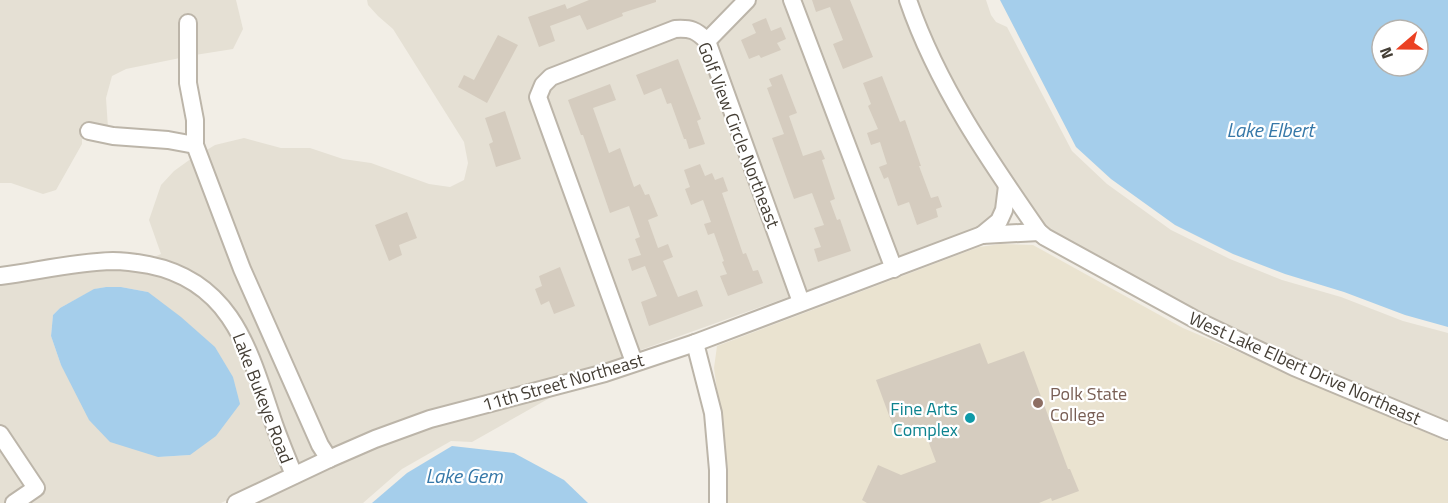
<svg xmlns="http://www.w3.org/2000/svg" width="1448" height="503" viewBox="0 0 1448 503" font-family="'Titillium Web',sans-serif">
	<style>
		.residential { fill: #e5e0d4; fill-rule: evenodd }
		.education { fill: #eae3d0 }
		.water { fill: #a5ceeb; fill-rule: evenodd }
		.building { fill: #d5ccbf }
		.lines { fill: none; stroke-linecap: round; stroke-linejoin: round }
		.minor-casing { stroke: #bcb5a9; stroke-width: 20 }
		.minor { stroke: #fff; stroke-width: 16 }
		.education-dot { fill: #8d6e63; stroke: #fff; stroke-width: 2 }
		.culture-dot { fill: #0f9aa8; stroke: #fff; stroke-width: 2 }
		.labels { text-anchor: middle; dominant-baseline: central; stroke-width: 4.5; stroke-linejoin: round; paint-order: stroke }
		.street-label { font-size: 18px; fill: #443e35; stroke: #fff }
		.education-label { font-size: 18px; fill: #785e54; stroke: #fff; text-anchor: start }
		.culture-label { font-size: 18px; fill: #0d838f; stroke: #fff; text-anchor: end }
		.water-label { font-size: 20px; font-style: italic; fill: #3678a8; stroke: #fff }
	</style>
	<rect width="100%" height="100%" fill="#f2eee6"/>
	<g class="residential">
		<polygon points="0,0 236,0 243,29 233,49 195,55 195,16 181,17 180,58 126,69 112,76 106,98 108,128 85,123 81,136 89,138 82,139 82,144 56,190 43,194 11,183 0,183"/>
		<polygon points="367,0 738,0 707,31 703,27 538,81 624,356 609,365 332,450 326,441 248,267 205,151 215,145 244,138 281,148 310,148 343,159 371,163 429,184 450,187 464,180 468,163 464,142 393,29 378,16 368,5"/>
		<polygon points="756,0 784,0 883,263 805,291 715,43"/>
		<polygon points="800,0 900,0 929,68 970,143 1000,188 997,209 993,217 980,228 897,258"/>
		<polygon points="916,0 986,0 991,15 996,22 1007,27 1072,151 1107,184 1171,230 1230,259 1282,280 1341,297 1403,321 1448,333 1448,424 1298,361 1201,316 1047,229 1047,226 1044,226 1015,184 1015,180 1012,180 983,137 942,62 925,26"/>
		<polygon points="676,36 693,37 700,46 791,296 638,351 545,97 555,83"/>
		<polygon points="192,158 235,272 319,456 298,466 264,369 251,339 240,319 152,258 161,254 149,220 161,185 174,171"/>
		<path d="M 115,268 L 158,274 L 191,289 L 215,310 L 238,344 L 285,472 L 221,503 L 0,503 L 0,282 L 88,269 ZM 106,287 L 121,287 L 148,292 L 190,455 L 158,457 L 61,365 L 51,336 L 53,315 L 60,308 L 95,289 Z"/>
		<polygon points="562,391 472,442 451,441 402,469 363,503 251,503 332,465 432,426"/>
	</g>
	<polygon class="education" points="1001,244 1033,245 1183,328 1448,442 1448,503 726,503 728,470 714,368 717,346 979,247"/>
	<g class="water">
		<path d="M 1000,0 L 1448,0 L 1448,327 L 1405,315 L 1344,292 L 1285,274 L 1233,254 L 1175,225 L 1111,179 L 1076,147 ZM 1382,30 L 1418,30 L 1418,66 L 1382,66 Z"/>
		<polygon points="106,287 121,287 148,292 181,317 215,347 233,377 240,404 216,436 190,455 158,457 110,442 89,420 61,365 51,336 53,315 60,308 94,289"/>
		<polygon points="452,446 514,453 564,480 588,503 372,503 407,473"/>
	</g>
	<g class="building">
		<polygon points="589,0 656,0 656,2 622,13 623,16 587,30 580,15 550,26 555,41 539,47 528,17 565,4 567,9"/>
		<polygon points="812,0 850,0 873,57 843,69 833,44 843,40 830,7 816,12"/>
		<polygon points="766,18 771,31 781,27 786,39 777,43 781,50 761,58 759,55 749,59 741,40 756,33 752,24"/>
		<polygon points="498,35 518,45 487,103 458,87 464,75 474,80"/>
		<polygon points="678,59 701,119 697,121 705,144 689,149 686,139 684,139 671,103 667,104 661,88 644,95 636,75"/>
		<polygon points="782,74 797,113 789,116 803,156 821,150 825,159 822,160 835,199 830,201 837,220 840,219 851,251 818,262 814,249 821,247 814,228 824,225 812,193 794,199 772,138 784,134 767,88 772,86 769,79"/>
		<polygon points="882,76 900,122 905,120 921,166 919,166 931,198 938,196 942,207 936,209 938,217 917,225 909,202 898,206 888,177 884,179 879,167 887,164 880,142 871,145 867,133 878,129 868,106 871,104 863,83"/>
		<polygon points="610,84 616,100 593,108 609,153 620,148 634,187 640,184 645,195 649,194 658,216 648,220 658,248 668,244 673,257 663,261 678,297 697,290 703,306 649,326 641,302 657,296 645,266 632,271 628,259 641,255 635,239 640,237 629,206 610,213 583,135 581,135 568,100"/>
		<polygon points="505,111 521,159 496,167 489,144 493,142 485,118"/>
		<polygon points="700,164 705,176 712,173 715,180 723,177 728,191 722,193 743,254 746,253 753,271 758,270 763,283 728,296 720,276 727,274 722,262 724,261 714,233 708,235 704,224 711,222 703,200 691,205 685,189 690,187 684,170"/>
		<polygon points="407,212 417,238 399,245 402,255 389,261 375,225"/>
		<polygon points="560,267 575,306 554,314 549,301 541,305 535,289 542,286 539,276"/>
		<polygon points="980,343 988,364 1024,351 1068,469 1070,469 1079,491 1052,501 1051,498 1039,503 867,503 862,500 878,465 901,475 936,462 923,427 897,437 876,380"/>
	</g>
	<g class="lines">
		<defs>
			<g id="minor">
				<polyline points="792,0 894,269"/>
				<path d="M 908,0 C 937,85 989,160 1039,232 L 1045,237 L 1198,321 L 1294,367 L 1448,431"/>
				<polyline points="188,23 188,83 195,120 195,145"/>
				<polyline points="707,41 747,0"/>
				<polyline points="89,131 113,136 168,140 195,145 242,269 320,445 329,459"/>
				<polyline points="982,235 999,221 1004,210 1007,186"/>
				<path d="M 0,276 C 38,271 75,262 113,261 C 125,261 138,263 149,265 C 234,282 250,354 274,424 C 280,441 287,458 294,475"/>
				<polyline points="695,343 713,413 718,470 718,503"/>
				<path d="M 634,362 L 538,97 L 543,85 L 551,77 L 675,29 C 691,28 696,30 707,41 L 801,302"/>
				<polyline points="0,434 36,488 14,503"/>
				<polyline points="236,503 329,459 375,439 430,419 605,373 695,343 982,235 1039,232"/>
			</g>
		</defs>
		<use href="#minor" class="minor-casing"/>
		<use href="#minor" class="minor"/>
	</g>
	<circle class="education-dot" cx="1038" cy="403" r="6"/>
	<circle class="culture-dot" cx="970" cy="418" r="6"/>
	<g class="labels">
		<g class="street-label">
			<text transform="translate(739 135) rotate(69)">Golf View Circle Northeast</text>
			<text transform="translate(1305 368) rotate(24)">West Lake Elbert Drive Northeast</text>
			<text transform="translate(563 382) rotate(-16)">11th Street Northeast</text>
			<text transform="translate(263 398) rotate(69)">Lake Bukeye Road</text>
		</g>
		<g class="education-label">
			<text x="1050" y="393">Polk State<tspan x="1050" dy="21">College</tspan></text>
		</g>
		<g class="culture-label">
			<text x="958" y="408">Fine Arts<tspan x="958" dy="21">Complex</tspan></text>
		</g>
		<g class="water-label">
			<text x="1270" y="129">Lake Elbert</text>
			<text x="464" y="475">Lake Gem</text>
		</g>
	</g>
	<g transform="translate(1400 48) rotate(250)"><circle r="28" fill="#ffffff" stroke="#b4b2ae" stroke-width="1.5"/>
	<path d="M0-4.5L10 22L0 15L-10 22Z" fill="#eb4123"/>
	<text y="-9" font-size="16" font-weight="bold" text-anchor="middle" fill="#443e35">N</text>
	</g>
</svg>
